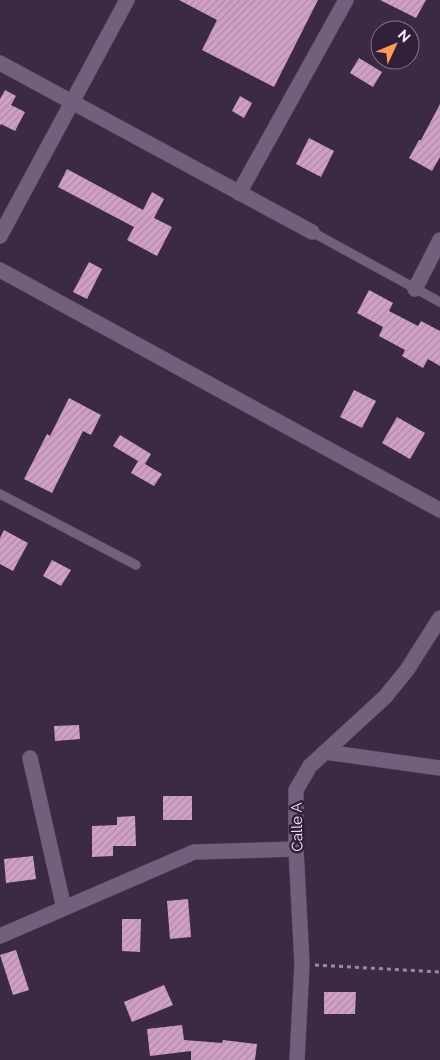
<svg xmlns="http://www.w3.org/2000/svg" width="440" height="1060" viewBox="0 0 440 1060" font-family="Raleway,sans-serif">
	<style>
		.building { fill: url(#building-hatch) }
		.lines { fill: none; stroke-linecap: round; stroke-linejoin: round }
		.lane-casing { stroke: #57475c; stroke-width: 10 }
		.street-casing { stroke: #57475c; stroke-width: 16 }
		.path { stroke: #998a9e; stroke-width: 3; stroke-dasharray: 4 4; stroke-linecap: butt }
		.lane { stroke: #735f7b; stroke-width: 9 }
		.street { stroke: #735f7b; stroke-width: 15 }
		.labels { text-anchor: middle; dominant-baseline: central; stroke-width: 5; stroke-linejoin: round; paint-order: stroke }
		.street-label { font-size: 15px; fill: #fbefff; stroke: #322038 }
	</style>
	<defs>
		<pattern id="building-hatch" width="6" height="6" patternUnits="userSpaceOnUse" patternTransform="scale(1.25)"><rect width="6" height="6" fill="#d0a0c2"/><path d="M-1 1l2-2M0 6l6-6M5 7l2-2" fill="none" stroke="#af8aa4"/></pattern>
	</defs>
	<rect width="100%" height="100%" fill="#3c2a42"/>
	<g class="building">
		<polygon points="179,0 318,0 274,87 202,50 217,20"/>
		<polygon points="380,0 426,0 416,18"/>
		<polygon points="359,58 382,72 373,87 350,73"/>
		<polygon points="5,90 16,96 11,105 25,112 15,131 1,124 0,126 0,99"/>
		<polygon points="240,96 252,103 244,118 232,111"/>
		<polygon points="440,104 440,157 432,171 409,158 419,140 421,140"/>
		<polygon points="309,138 334,151 321,177 296,164"/>
		<polygon points="67,169 143,210 152,192 164,199 154,218 172,227 157,256 127,240 134,227 58,187"/>
		<polygon points="89,262 102,269 87,299 73,292"/>
		<polygon points="369,290 393,303 389,311 418,326 421,321 440,331 440,366 428,359 423,368 402,356 405,350 379,336 383,327 357,313"/>
		<polygon points="354,390 376,401 362,428 340,417"/>
		<polygon points="69,398 101,415 91,435 83,431 52,493 24,479 47,434 50,436"/>
		<polygon points="397,417 425,433 410,459 382,443"/>
		<polygon points="120,435 151,454 145,464 162,474 154,486 131,473 138,461 113,446"/>
		<polygon points="4,530 28,543 13,571 0,564 0,538"/>
		<polygon points="52,560 71,570 61,586 43,576"/>
		<polygon points="79,725 80,739 55,741 54,726"/>
		<rect x="163" y="796" width="29" height="24"/>
		<polygon points="135,816 136,846 113,846 113,856 92,857 92,826 117,825 117,817"/>
		<polygon points="33,856 36,879 6,883 4,859"/>
		<polygon points="188,899 191,937 170,939 167,901"/>
		<polygon points="122,919 141,919 140,952 122,951"/>
		<polygon points="16,950 29,990 13,995 0,955"/>
		<polygon points="164,985 173,1005 132,1022 124,1002"/>
		<polygon points="324,992 356,992 355,1014 324,1014"/>
		<polygon points="182,1025 184,1040 222,1043 223,1040 257,1044 255,1060 191,1060 191,1051 150,1056 147,1029"/>
	</g>
	<g class="lines">
		<defs>
			<g id="lane">
				<polyline points="312,232 440,302"/>
				<polyline points="0,494 136,565"/>
			</g>
			<g id="street">
				<polyline points="0,63 312,232"/>
				<polyline points="239,193 346,0"/>
				<polyline points="0,236 127,0"/>
				<polyline points="0,270 440,510"/>
				<polyline points="415,289 440,240"/>
				<polyline points="325,752 440,768"/>
				<polyline points="30,758 64,908"/>
				<polyline points="0,936 194,852 296,849"/>
				<polyline points="297,1060 302,964 296,849 296,790 310,766 385,697 407,670 440,618"/>
			</g>
		</defs>
		<use href="#lane" class="lane-casing"/>
		<use href="#street" class="street-casing"/>
		<polyline class="path" points="315,965 440,972"/>
		<use href="#lane" class="lane"/>
		<use href="#street" class="street"/>
	</g>
	<g class="labels">
		<g class="street-label">
			<text transform="translate(297 827) rotate(-91)">Calle A</text>
		</g>
	</g>
	<g transform="translate(395 45) rotate(46)"><circle r="24" fill="#322038" stroke="#827388"/>
	<path d="M0-4L9 19L0 12L-9 19Z" fill="#fe9b58"/>
	<text y="-8" font-size="14" font-weight="bold" text-anchor="middle" fill="#fbefff">N</text>
	</g>
</svg>
